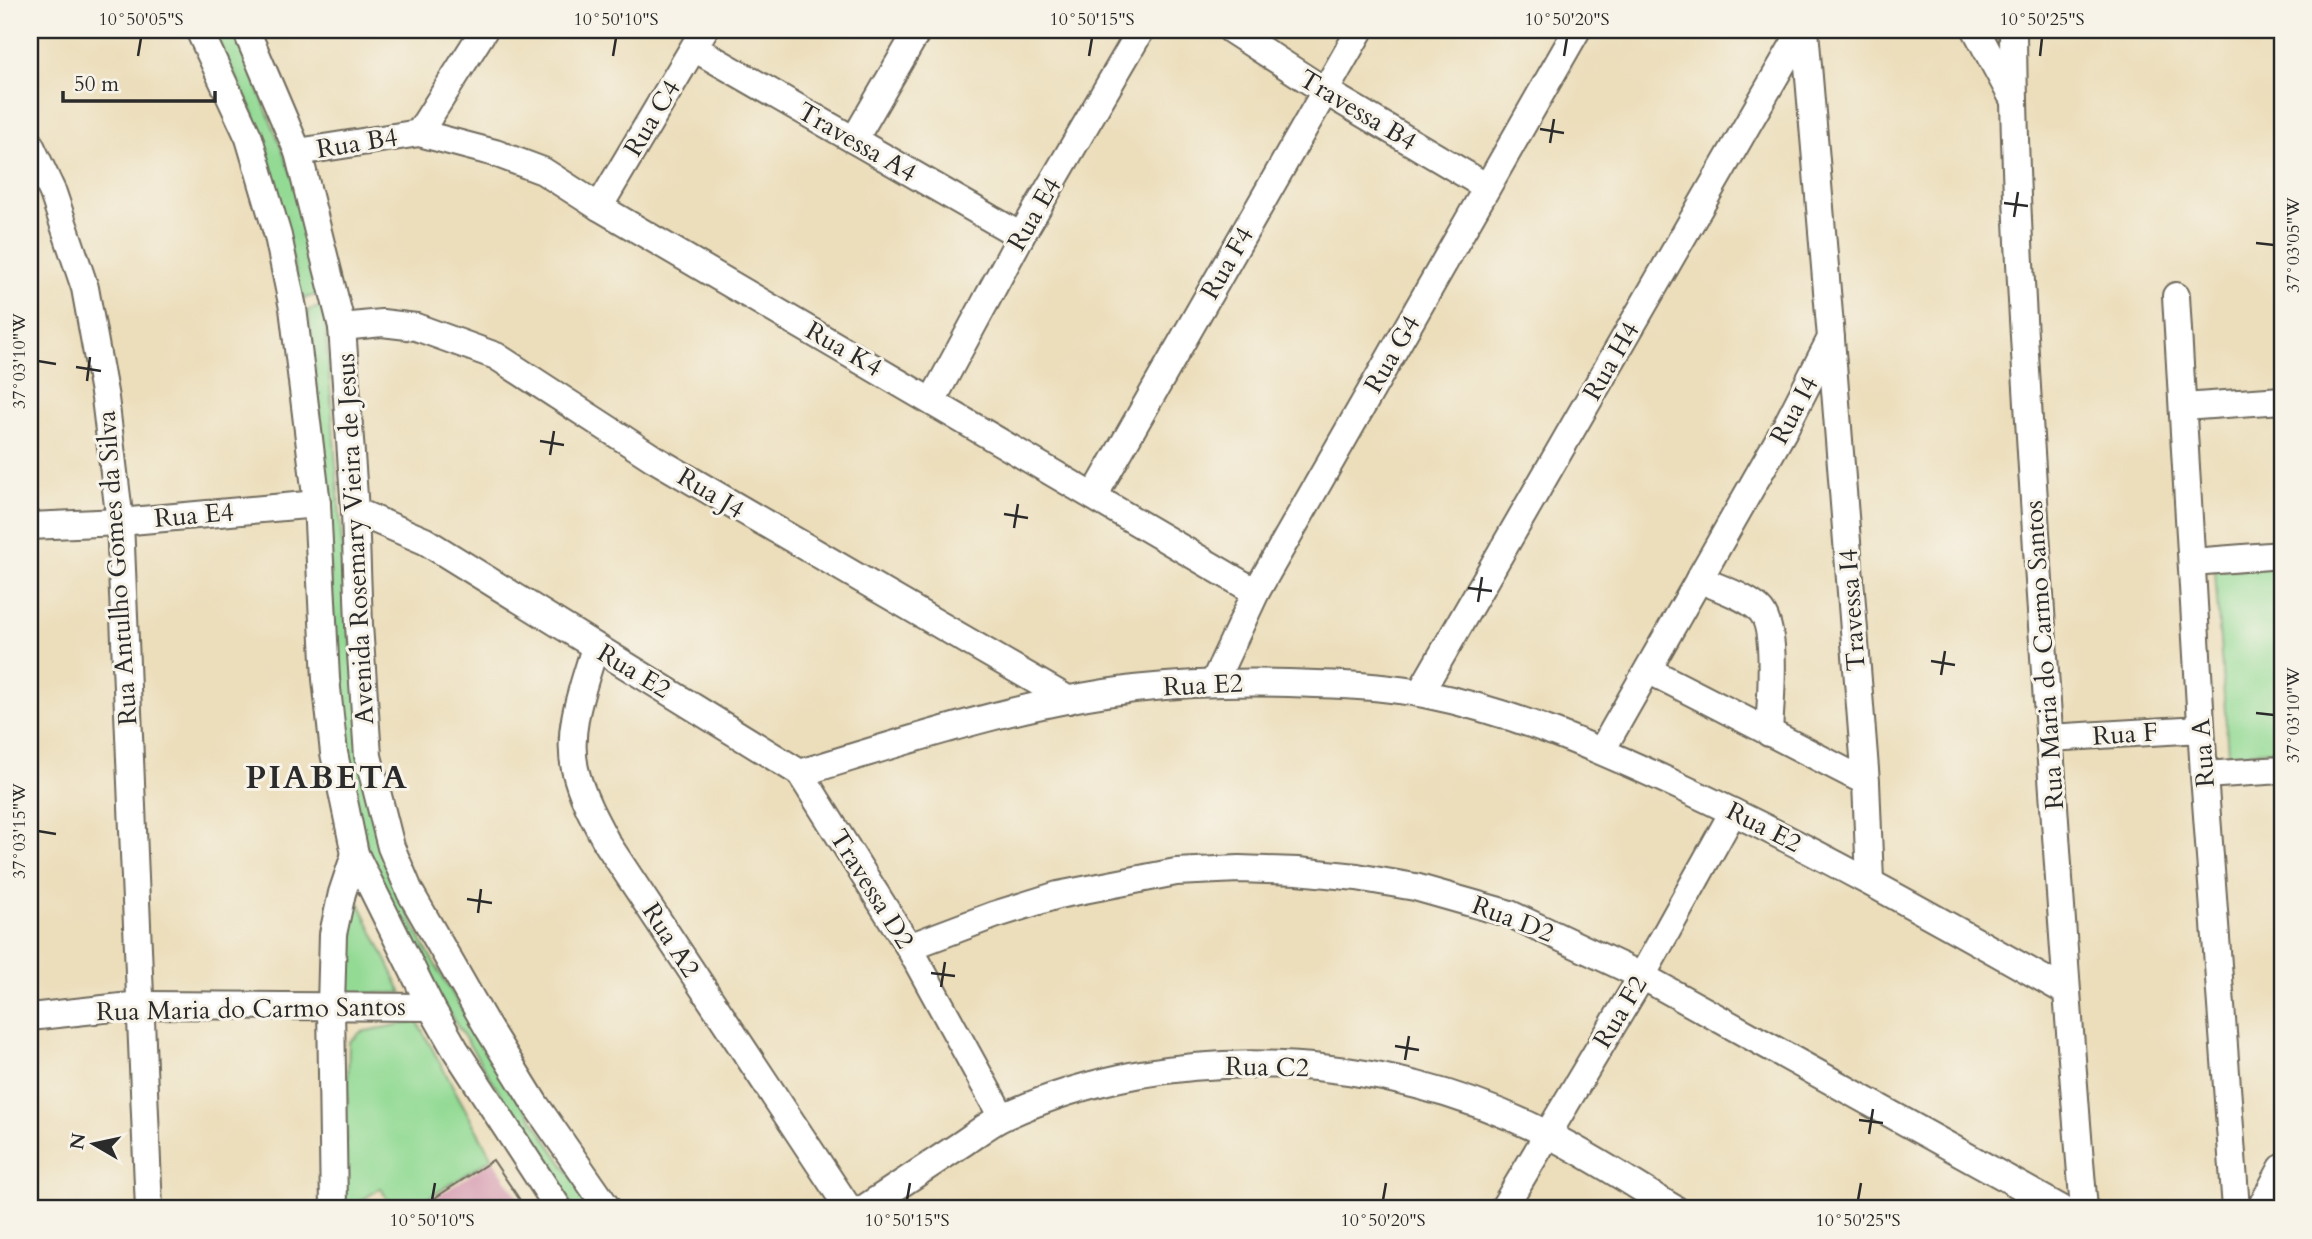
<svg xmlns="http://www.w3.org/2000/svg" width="2312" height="1239" viewBox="0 0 2312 1239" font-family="Cardo,serif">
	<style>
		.green { fill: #93da94; stroke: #5f8260; stroke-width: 2 }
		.building { fill: #d496ae }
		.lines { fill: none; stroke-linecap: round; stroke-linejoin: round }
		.minor-casing { stroke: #6f6a5d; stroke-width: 30 }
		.minor { stroke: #fff; stroke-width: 26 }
		.ticks { fill: none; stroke: #2b2b2b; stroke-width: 2.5 }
		.labels { text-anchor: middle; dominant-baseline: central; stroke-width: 6; stroke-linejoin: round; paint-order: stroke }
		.street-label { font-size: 26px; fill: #2b2b2b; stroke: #f7f3e8 }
		.district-label { font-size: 33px; font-weight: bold; letter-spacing: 2px; fill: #2b2b2b; stroke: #f7f3e8 }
		.neatline { fill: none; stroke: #2b2b2b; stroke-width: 2.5 }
		.ticks-label { font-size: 18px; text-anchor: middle; fill: #2b2b2b }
	</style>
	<rect width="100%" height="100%" fill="#f7f3e8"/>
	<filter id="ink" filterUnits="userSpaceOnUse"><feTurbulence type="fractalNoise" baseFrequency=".0143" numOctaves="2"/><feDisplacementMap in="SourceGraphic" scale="14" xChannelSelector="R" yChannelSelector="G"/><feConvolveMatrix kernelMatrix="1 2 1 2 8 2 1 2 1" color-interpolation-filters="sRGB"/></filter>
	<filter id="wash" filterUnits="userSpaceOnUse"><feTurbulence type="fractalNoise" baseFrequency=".00686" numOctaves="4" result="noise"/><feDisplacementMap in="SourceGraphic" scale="28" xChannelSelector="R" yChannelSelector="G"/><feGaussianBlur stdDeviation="1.57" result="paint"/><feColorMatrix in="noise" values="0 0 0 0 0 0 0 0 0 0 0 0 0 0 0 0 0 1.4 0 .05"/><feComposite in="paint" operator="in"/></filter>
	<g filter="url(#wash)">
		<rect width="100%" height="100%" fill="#ecdebb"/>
		<g class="green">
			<polygon points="213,30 235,30 292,175 323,293 302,299 266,146 251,108"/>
			<polygon points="324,306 348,623 380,850 420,939 482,1043 593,1209 574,1209 423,972 382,894 359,819 341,745 320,417 308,310"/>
			<polygon points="2282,566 2282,749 2228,754 2215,571"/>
			<polygon points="351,886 402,993 342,993"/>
			<polygon points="417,1021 492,1158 411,1209 392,1209 381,1188 348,1209 344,1209 349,1042 361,1032"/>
		</g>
		<g id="blocks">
			<polygon class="building" points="493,1160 526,1209 418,1209"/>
		</g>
	</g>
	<g filter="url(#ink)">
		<use href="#blocks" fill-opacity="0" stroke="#6f6a5d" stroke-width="2"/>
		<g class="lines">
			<defs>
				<g id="minor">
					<polyline points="199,30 249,138 278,236 293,308 317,504 326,679 334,753 355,854 431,1007 455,1049 559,1209"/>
					<polyline points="246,30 298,152 342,327 355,511 359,625 368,756 391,847 410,892 488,1028 535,1104 608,1209"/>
					<polyline points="1231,30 1325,91 1487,187"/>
					<polyline points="1976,30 2013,99"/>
					<path d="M 2013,30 C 2014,214 2028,398 2039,581 C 2053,791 2066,1000 2084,1209"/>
					<polyline points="694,48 1021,236"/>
					<polyline points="419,133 495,153 543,171 599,207 1256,592"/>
					<polyline points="854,140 918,30"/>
					<polyline points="30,144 53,193 85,288 105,398 120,522 149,1209"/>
					<polyline points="298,152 419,133 484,30"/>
					<polyline points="599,207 704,30"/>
					<polyline points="2176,296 2204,775 2236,1209"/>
					<polyline points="342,327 382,323 416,327 496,356 653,458 1069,700"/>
					<polyline points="1831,339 1866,782 1870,881"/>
					<polyline points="932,401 1021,236 1141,30"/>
					<polyline points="2183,407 2282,400"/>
					<polyline points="1094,496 1360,30"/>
					<path d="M 355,511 L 425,541 L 800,773 C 910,740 1019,703 1134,689 C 1195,682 1255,681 1316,684 C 1352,685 1389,687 1424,694 C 1515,712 1599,749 1683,788 C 1814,849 1939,920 2065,991"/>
					<polyline points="30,526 120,522 317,504"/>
					<polyline points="2192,562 2282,555"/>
					<path d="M 1699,579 C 1718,588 1743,595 1759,609 C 1779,627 1770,704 1769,733"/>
					<path d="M 595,647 C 584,685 566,728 575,769 C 581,795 594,819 607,843 L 849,1209"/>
					<polyline points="1648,670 1866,782"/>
					<polyline points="1214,682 1256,592 1577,30"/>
					<polyline points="1420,693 1802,30"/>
					<polyline points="2049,738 2201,729"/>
					<polyline points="1602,750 1784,430 1831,338 1805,30"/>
					<polyline points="800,773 909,947 1002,1117"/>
					<polyline points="2204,775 2282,770"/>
					<polyline points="909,947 994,915 1058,895 1176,872 1239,869 1298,871 1357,877 1415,887 1510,914 1642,976 2062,1209"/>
					<polyline points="30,1017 140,1005 431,1007"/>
					<polyline points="334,1209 331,1005 333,934 342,893 355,854"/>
					<path d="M 863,1209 C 895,1188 928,1166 960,1145 C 974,1136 989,1123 1005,1116 C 1174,1039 1382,1050 1547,1134 C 1591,1156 1633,1184 1675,1209"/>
					<polyline points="1503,1209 1642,976 1733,812"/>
					<polyline points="2260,1209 2282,1168"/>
				</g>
			</defs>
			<use href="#minor" class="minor-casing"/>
			<use href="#minor" class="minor"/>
		</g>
	</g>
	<path class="ticks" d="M 138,56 L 141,38M 613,56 L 616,38M 1089,56 L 1092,38M 1564,56 L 1567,38M 2040,56 L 2042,38M 1540,129 L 1564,133M 1550,143 L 1554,119M 2004,203 L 2028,206M 2014,217 L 2018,192M 2256,243 L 2274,245M 38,361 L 56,364M 76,367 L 101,371M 87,381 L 90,357M 540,441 L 564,445M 550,455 L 554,431M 1004,514 L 1028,518M 1014,528 L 1018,504M 1468,588 L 1492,591M 1478,602 L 1482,577M 1931,661 L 1955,665M 1941,675 L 1945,651M 2256,713 L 2274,715M 38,831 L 56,834M 467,899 L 492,903M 478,913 L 481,889M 931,973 L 955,976M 941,987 L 945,962M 1395,1046 L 1419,1050M 1405,1060 L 1409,1036M 1859,1120 L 1883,1123M 1869,1134 L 1873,1109M 432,1200 L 435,1183M 907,1200 L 910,1183M 1383,1200 L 1386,1183M 1858,1200 L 1861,1183"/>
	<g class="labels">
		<g class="street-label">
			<text transform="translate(1358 110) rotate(31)">Travessa B4</text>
			<text transform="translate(652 118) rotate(-59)">Rua C4</text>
			<text transform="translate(857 142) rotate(30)">Travessa A4</text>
			<text transform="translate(357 143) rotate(-9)">Rua B4</text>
			<text transform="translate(1034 214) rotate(-60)">Rua E4</text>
			<text transform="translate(1227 263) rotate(-60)">Rua F4</text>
			<text transform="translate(844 349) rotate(30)">Rua K4</text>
			<text transform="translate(1392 354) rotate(-60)">Rua G4</text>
			<text transform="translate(1611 361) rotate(-60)">Rua H4</text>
			<text transform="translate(1794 410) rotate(-62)">Rua I4</text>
			<text transform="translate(711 493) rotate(31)">Rua J4</text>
			<text transform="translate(194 515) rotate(-5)">Rua E4</text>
			<text transform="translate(355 539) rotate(-93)">Avenida Rosemary Vieira de Jesus</text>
			<text transform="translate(117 568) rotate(-94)">Rua Antulho Gomes da Silva</text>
			<text transform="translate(1852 610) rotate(-94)">Travessa I4</text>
			<text transform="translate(2044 655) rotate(-94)">Rua Maria do Carmo Santos</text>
			<text transform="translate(634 671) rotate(31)">Rua E2</text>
			<text transform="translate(1203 685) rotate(-3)">Rua E2</text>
			<text transform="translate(2125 734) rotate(-4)">Rua F</text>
			<text transform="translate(2203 753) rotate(-94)">Rua A</text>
			<text transform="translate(1764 827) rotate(27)">Rua E2</text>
			<text transform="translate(872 889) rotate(58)">Travessa D2</text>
			<text transform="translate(1513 919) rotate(21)">Rua D2</text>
			<text transform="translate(671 940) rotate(57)">Rua A2</text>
			<text transform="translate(251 1009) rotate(-1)">Rua Maria do Carmo Santos</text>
			<text transform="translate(1620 1012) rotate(-59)">Rua F2</text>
			<text transform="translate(1267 1067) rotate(1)">Rua C2</text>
		</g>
		<g class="district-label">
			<text x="327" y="777">PIABETA</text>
		</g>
	</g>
	<rect width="2312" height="1239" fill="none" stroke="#f7f3e8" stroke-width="77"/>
	<g transform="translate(94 1144) rotate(279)" stroke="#f7f3e8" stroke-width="5" paint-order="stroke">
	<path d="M0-5L12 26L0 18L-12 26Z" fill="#2b2b2b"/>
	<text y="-10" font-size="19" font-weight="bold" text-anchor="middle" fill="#2b2b2b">N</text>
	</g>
	<path d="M63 91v10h152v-10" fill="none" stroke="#2b2b2b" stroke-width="3.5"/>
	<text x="74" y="91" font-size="21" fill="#2b2b2b" stroke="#f7f3e8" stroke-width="5" paint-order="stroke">50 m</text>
	<rect x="38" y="38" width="2236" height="1162" class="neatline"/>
	<g class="ticks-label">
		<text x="141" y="25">10°50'05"S</text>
		<text x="616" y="25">10°50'10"S</text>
		<text x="1092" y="25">10°50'15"S</text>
		<text x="1567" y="25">10°50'20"S</text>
		<text x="2042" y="25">10°50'25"S</text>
		<text transform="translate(2293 245) rotate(-90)" y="6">37°03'05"W</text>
		<text transform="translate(19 361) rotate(-90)" y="6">37°03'10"W</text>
		<text transform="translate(2293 715) rotate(-90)" y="6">37°03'10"W</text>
		<text transform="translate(19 831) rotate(-90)" y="6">37°03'15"W</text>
		<text x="432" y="1226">10°50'10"S</text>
		<text x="907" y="1226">10°50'15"S</text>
		<text x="1383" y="1226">10°50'20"S</text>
		<text x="1858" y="1226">10°50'25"S</text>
	</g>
</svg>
